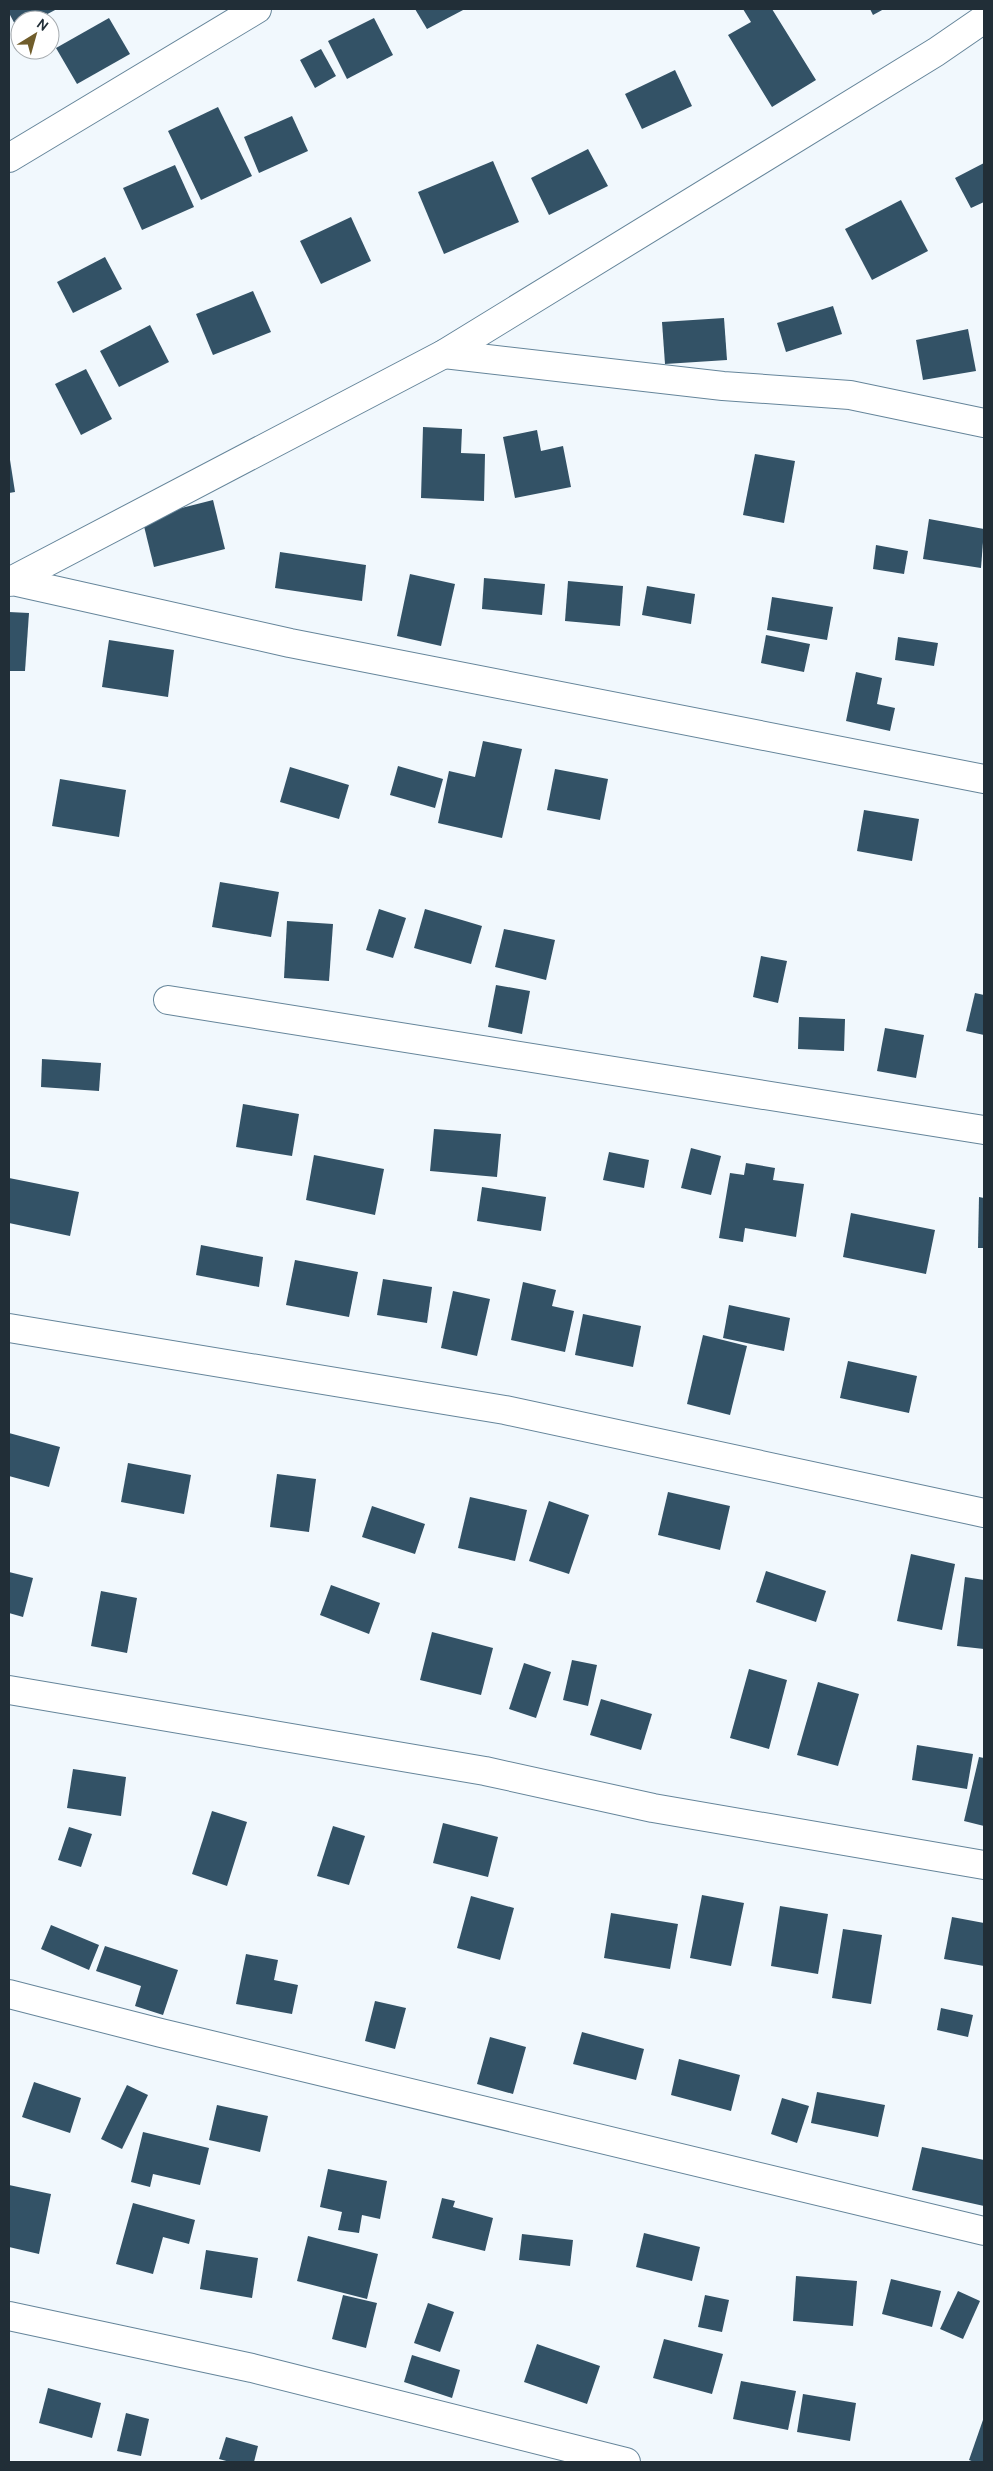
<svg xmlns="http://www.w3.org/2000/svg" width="993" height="2471" viewBox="0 0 993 2471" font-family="Cabin,sans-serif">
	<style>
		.building { fill: #335266 }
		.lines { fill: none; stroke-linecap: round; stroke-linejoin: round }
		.minor-casing { stroke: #65859a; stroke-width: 30 }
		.minor { stroke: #fff; stroke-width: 28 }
	</style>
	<rect width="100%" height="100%" fill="#f1f8fd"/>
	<g class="building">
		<polygon points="9,9 57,9 36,20 20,20 20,29 18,30 9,13"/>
		<polygon points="415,9 465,9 427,29"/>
		<polygon points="743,9 772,9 816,80 772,107 728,35 751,22"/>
		<polygon points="870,9 884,9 873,15"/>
		<polygon points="109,18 130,54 77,84 56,48"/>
		<polygon points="374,18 393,55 347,79 328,41"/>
		<polygon points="321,49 336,76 315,88 300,60"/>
		<polygon points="675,70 692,106 642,129 625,94"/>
		<polygon points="218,107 252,176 201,200 168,131"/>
		<polygon points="292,116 308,151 259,173 244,137"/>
		<polygon points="588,149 608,186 549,215 531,178"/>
		<polygon points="493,161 519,222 444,254 418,192"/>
		<polygon points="984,163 984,202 971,208 955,178"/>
		<polygon points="175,165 194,207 142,230 123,188"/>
		<polygon points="901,200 928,251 872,280 845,229"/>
		<polygon points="351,217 371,261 321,284 300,241"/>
		<polygon points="105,257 122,289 73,313 57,282"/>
		<polygon points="253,291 271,332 213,355 196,314"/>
		<polygon points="833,306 842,334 786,352 777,323"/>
		<polygon points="724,318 727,360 665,364 662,322"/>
		<polygon points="150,325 169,362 119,387 100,351"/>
		<polygon points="968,329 976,371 923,380 916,340"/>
		<polygon points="86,369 112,419 81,435 55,384"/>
		<polygon points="423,427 462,429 461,453 485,454 484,501 421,498"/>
		<polygon points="537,430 541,451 563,446 571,487 515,498 503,437"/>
		<polygon points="755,454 795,461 784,523 743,515"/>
		<polygon points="10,460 15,492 9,493 9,461"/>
		<polygon points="213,500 225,549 154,567 142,518"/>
		<polygon points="929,519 984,529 981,568 923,559"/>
		<polygon points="876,545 908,551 904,574 873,569"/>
		<polygon points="280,552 366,565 362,601 275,588"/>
		<polygon points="410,574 455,584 441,646 397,636"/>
		<polygon points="484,578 545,584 542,615 482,609"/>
		<polygon points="568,581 623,586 620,626 565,621"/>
		<polygon points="647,586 695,594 691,624 642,615"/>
		<polygon points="772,597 833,607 827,640 767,630"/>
		<polygon points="9,612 29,613 25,671 9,671"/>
		<polygon points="766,635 810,644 804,672 761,663"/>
		<polygon points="898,637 938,643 934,666 895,660"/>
		<polygon points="109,640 174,650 168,697 102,687"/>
		<polygon points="856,672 882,678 877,704 895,708 890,731 846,721"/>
		<polygon points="483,741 522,749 502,838 438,823 449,771 475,777"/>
		<polygon points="398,766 443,779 435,808 390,795"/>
		<polygon points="290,767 349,785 339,819 280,802"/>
		<polygon points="555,769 608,779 600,820 547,810"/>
		<polygon points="60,779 126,790 119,837 52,826"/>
		<polygon points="864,810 919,819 912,861 857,851"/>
		<polygon points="220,882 279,892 271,937 212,927"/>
		<polygon points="379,909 406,918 393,958 366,950"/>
		<polygon points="425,909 482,926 471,964 414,948"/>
		<polygon points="287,921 333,924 329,981 284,978"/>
		<polygon points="504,929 555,940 546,980 495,967"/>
		<polygon points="761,956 787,961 778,1003 753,997"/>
		<polygon points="496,985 530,991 522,1034 488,1027"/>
		<polygon points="975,993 984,995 984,1035 966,1031"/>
		<polygon points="799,1017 845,1019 844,1051 798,1049"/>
		<polygon points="885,1028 924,1035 916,1078 877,1071"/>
		<polygon points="42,1059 101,1063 99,1091 41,1087"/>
		<polygon points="243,1104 299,1114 292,1156 236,1147"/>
		<polygon points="434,1129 501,1134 497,1177 430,1171"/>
		<polygon points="691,1148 721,1156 711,1195 681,1188"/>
		<polygon points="609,1152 649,1160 644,1188 603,1180"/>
		<polygon points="314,1155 384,1169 375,1215 306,1200"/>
		<polygon points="746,1163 775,1168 773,1180 804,1184 796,1237 745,1228 743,1242 719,1238 730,1173 744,1175"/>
		<polygon points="9,1178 79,1192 70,1236 9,1223"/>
		<polygon points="482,1187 546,1197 541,1231 477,1221"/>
		<polygon points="979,1197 984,1198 984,1248 978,1248"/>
		<polygon points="851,1213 935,1230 926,1274 843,1257"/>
		<polygon points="201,1245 263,1257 259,1287 196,1275"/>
		<polygon points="295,1260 358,1272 349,1317 286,1305"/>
		<polygon points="383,1279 432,1287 427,1323 377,1315"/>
		<polygon points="523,1282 556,1290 552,1306 574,1311 565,1352 511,1340"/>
		<polygon points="453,1291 490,1299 477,1356 441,1348"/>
		<polygon points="729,1305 790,1318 784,1351 723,1338"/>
		<polygon points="583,1314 641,1326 633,1367 575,1355"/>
		<polygon points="703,1335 747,1346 730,1415 687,1404"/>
		<polygon points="848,1361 917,1376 909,1413 840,1398"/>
		<polygon points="9,1433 60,1447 49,1487 9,1476"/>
		<polygon points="128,1463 191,1475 184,1514 121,1502"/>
		<polygon points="277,1474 316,1479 309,1532 270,1527"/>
		<polygon points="668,1492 730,1506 720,1550 658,1535"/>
		<polygon points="470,1497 527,1510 515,1561 458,1548"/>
		<polygon points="549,1501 589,1515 569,1574 529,1561"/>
		<polygon points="372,1506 425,1524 415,1554 362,1537"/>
		<polygon points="911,1554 955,1564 942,1630 897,1621"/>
		<polygon points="766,1571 826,1591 816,1622 756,1602"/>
		<polygon points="9,1572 33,1578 23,1617 9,1613"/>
		<polygon points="965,1577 984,1580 984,1649 957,1646"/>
		<polygon points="331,1585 380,1603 369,1634 320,1615"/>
		<polygon points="101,1591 137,1598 127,1653 91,1646"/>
		<polygon points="432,1632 493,1648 481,1695 420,1680"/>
		<polygon points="572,1660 597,1665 588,1706 563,1700"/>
		<polygon points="524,1663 551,1672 536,1718 509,1709"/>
		<polygon points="749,1669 787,1680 769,1749 730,1738"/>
		<polygon points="818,1682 859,1694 838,1766 797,1755"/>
		<polygon points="601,1699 652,1714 641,1750 590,1735"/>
		<polygon points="917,1745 973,1754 967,1789 912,1780"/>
		<polygon points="979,1757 984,1758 984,1826 964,1821"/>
		<polygon points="73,1769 126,1777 121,1816 67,1808"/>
		<polygon points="212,1811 247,1822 227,1886 192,1874"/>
		<polygon points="443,1823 498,1837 488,1877 433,1863"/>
		<polygon points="333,1826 365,1836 349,1885 317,1876"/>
		<polygon points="69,1827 92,1834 81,1867 58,1860"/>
		<polygon points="702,1895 744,1903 731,1966 690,1958"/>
		<polygon points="471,1896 514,1908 500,1960 457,1948"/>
		<polygon points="780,1906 828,1914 818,1974 771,1966"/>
		<polygon points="611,1913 678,1924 670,1969 604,1958"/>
		<polygon points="952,1917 984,1923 984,1966 944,1959"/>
		<polygon points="51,1925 99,1945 89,1970 41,1949"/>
		<polygon points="843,1929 882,1935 871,2004 832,1998"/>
		<polygon points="105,1946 178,1970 163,2015 135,2006 141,1986 96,1971"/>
		<polygon points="246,1954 278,1960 274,1980 298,1985 292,2014 236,2004"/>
		<polygon points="375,2001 406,2008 395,2049 365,2041"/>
		<polygon points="941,2008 973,2015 968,2037 937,2030"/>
		<polygon points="582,2032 644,2049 636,2080 573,2064"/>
		<polygon points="490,2037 526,2047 513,2094 477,2084"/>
		<polygon points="679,2059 740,2075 731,2111 671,2095"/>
		<polygon points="34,2082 81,2098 70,2133 22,2117"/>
		<polygon points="127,2085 148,2095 122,2149 101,2139"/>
		<polygon points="817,2092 885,2105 878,2137 811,2123"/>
		<polygon points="782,2098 809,2106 797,2143 771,2134"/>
		<polygon points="217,2105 268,2116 260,2152 209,2140"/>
		<polygon points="143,2132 209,2148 200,2185 153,2174 150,2187 131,2182"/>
		<polygon points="922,2147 984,2160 984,2206 912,2190"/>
		<polygon points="328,2169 387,2181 380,2219 362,2215 359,2233 338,2230 342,2212 320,2207"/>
		<polygon points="9,2185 51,2194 39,2254 9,2247"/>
		<polygon points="442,2198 455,2201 453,2207 493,2218 485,2251 432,2238"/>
		<polygon points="133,2203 195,2220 189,2244 163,2237 153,2274 116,2264"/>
		<polygon points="644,2233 700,2247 692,2281 636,2267"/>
		<polygon points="522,2234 573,2240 570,2266 519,2260"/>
		<polygon points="308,2236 378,2254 367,2299 297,2281"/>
		<polygon points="206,2250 258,2258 252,2298 200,2289"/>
		<polygon points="796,2276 857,2281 853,2326 793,2321"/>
		<polygon points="891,2279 941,2291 932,2327 882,2314"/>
		<polygon points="958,2291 980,2301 963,2339 940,2329"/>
		<polygon points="343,2295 377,2303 366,2348 332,2339"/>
		<polygon points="705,2295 729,2300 722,2332 698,2327"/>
		<polygon points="428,2303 454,2312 440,2352 414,2343"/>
		<polygon points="664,2339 723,2354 712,2394 653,2378"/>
		<polygon points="537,2344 600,2366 587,2404 524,2382"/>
		<polygon points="412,2355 460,2370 452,2398 404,2382"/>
		<polygon points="741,2381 796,2391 788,2430 733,2419"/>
		<polygon points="48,2388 101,2403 92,2438 39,2423"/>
		<polygon points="803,2394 856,2403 850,2441 797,2432"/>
		<polygon points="126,2413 149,2419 141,2456 117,2451"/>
		<polygon points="984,2417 984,2462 974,2462 969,2460"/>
		<polygon points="226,2437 258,2446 254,2462 230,2462 219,2459"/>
	</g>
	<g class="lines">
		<defs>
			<g id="minor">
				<polyline points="9,158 257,9"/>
				<polyline points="444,354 723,386 850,395 984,423"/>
				<polyline points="13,581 290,643 984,779"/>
				<polyline points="9,582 444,354 936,52 984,19"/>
				<polyline points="168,1000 984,1130"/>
				<polyline points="9,1328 505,1410 984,1513"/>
				<polyline points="9,1690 485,1771 653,1808 984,1865"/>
				<polyline points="9,1994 161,2033 984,2231"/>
				<polyline points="9,2316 252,2368 626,2462"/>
			</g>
		</defs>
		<use href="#minor" class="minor-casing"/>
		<use href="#minor" class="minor"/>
	</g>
	<rect width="993" height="2471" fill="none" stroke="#212e37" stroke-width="20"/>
	<g transform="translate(35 35) rotate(37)"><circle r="24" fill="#ffffff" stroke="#a6abaf"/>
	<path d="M0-4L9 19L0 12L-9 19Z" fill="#705d2b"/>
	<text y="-8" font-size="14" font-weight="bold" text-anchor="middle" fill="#212e37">N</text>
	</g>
</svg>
